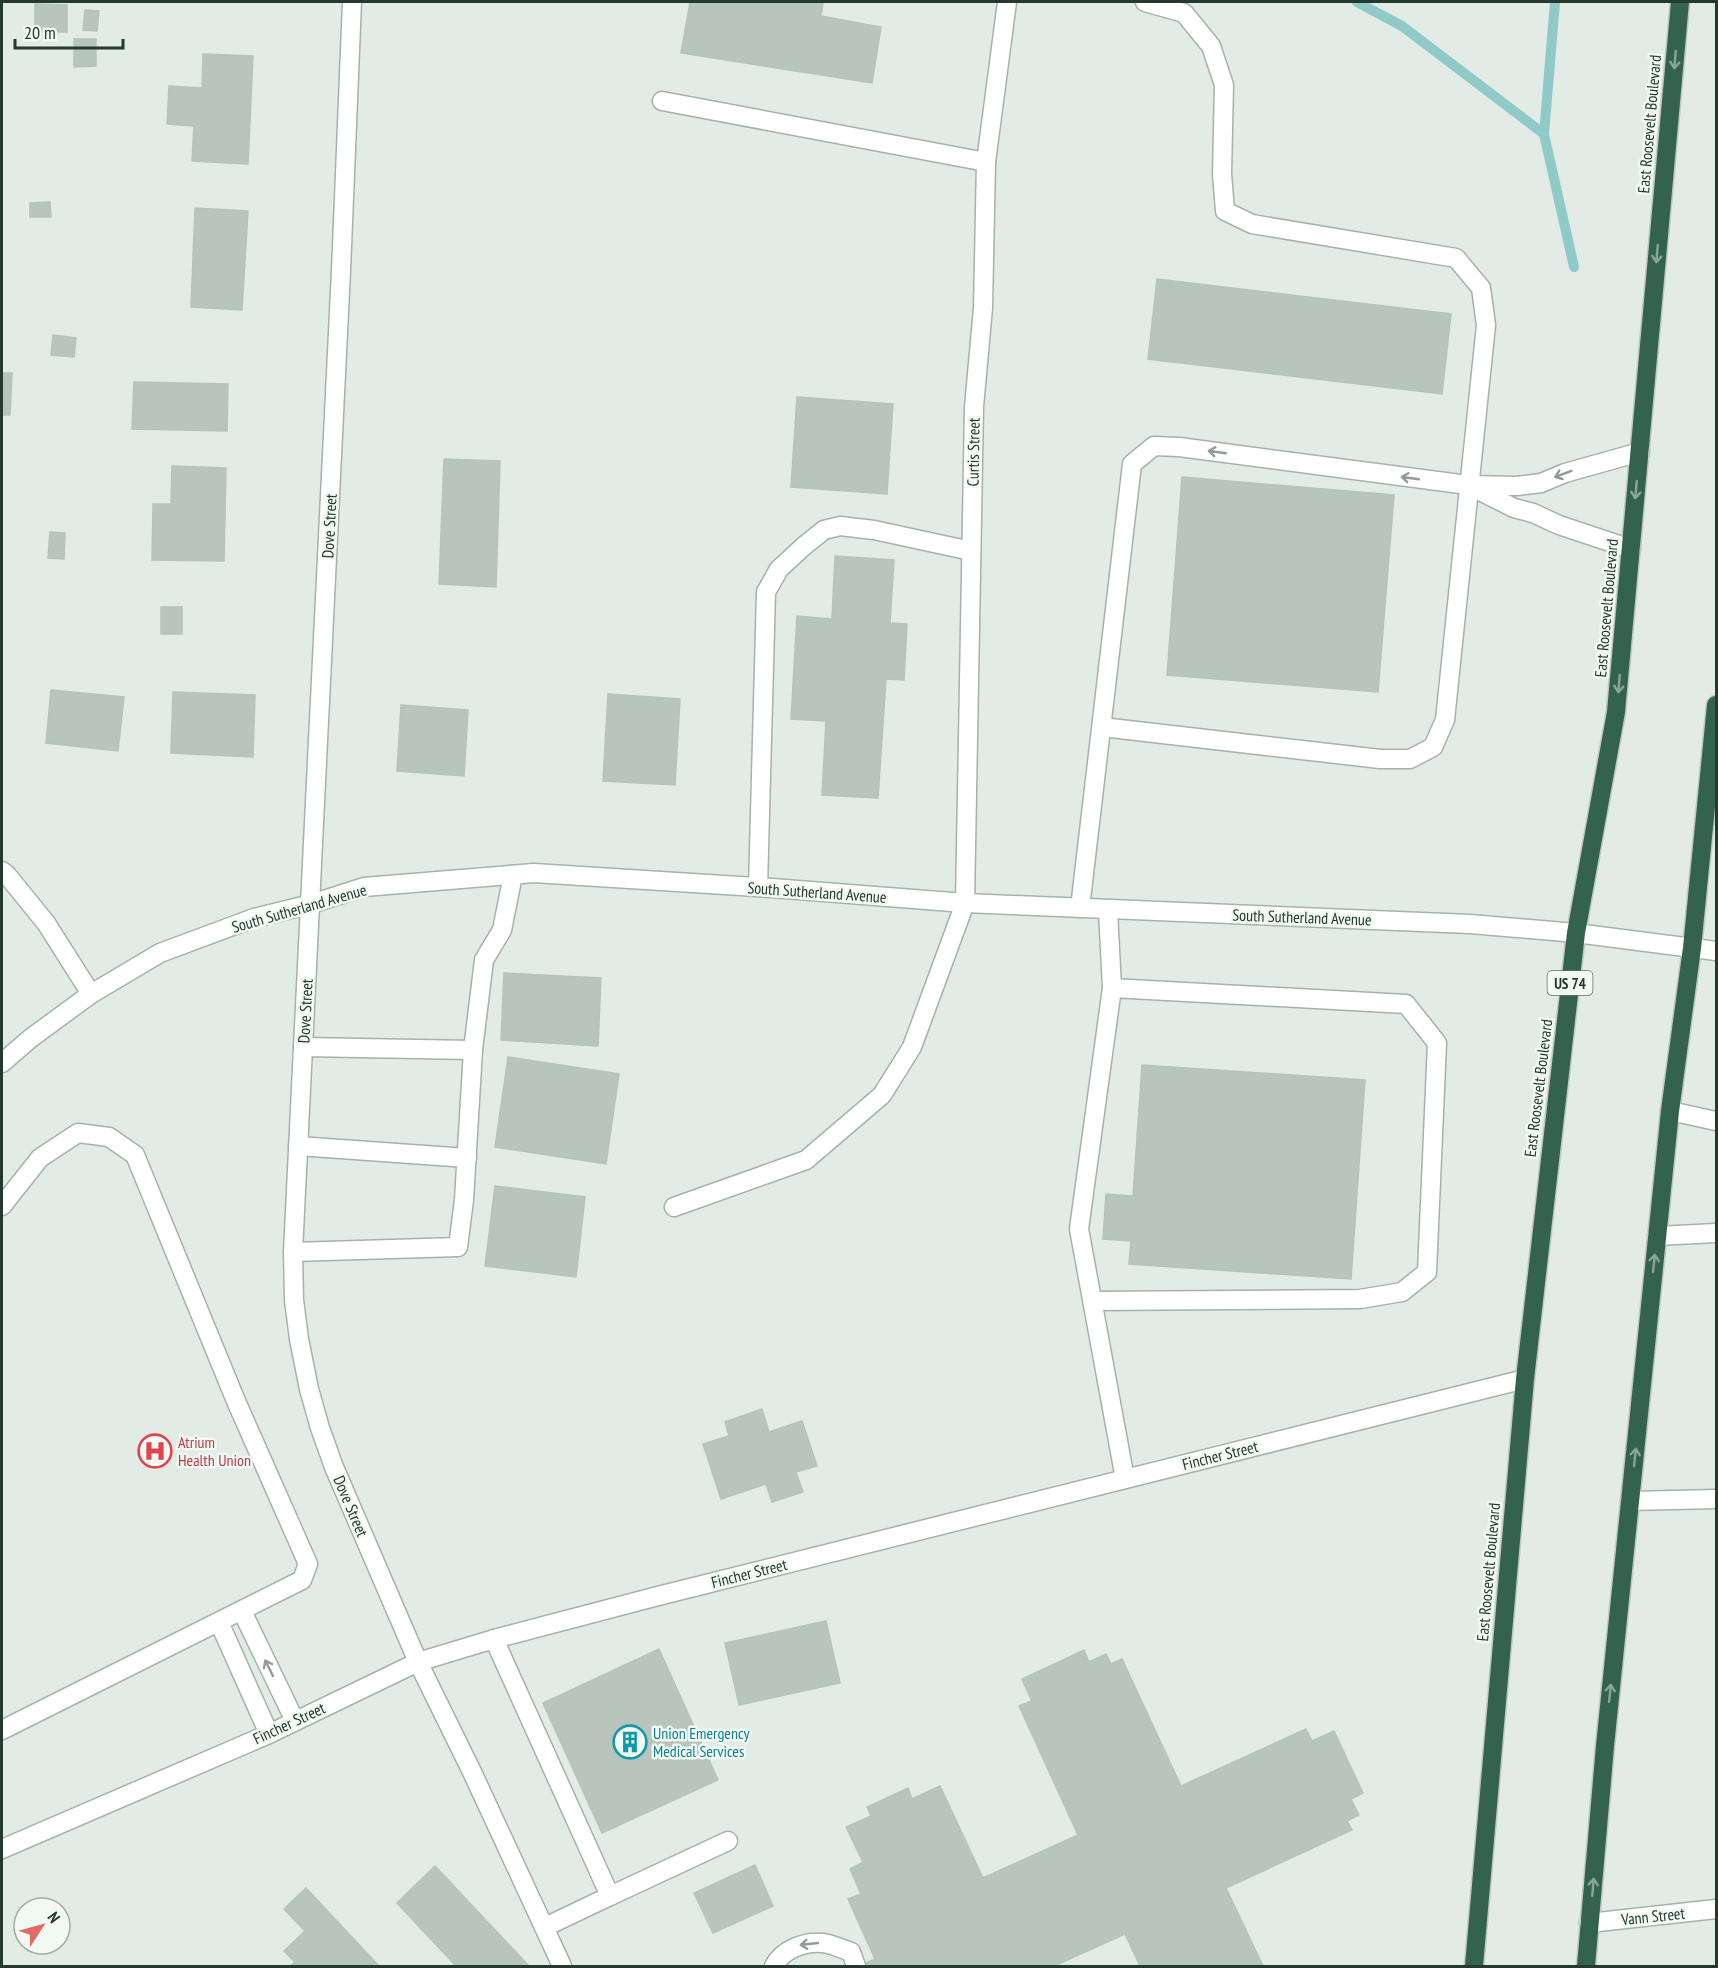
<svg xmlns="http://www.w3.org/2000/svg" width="1718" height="1968" viewBox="0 0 1718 1968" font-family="'PT Sans Narrow',sans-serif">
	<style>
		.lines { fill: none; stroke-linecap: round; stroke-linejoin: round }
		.stream { stroke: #90cac6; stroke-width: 10 }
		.building { fill: #b8c5bd; stroke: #b5c4bb; stroke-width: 1.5 }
		.lane-casing { stroke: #a5b2ab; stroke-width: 21 }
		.street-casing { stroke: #a5b2ab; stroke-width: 21 }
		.secondary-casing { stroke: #a2b5aa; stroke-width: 21 }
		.highway-casing { stroke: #c2c8c5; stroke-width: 21 }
		.lane { stroke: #fff; stroke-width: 18 }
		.street { stroke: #fff; stroke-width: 18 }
		.secondary { stroke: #fff; stroke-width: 18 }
		.highway { stroke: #33634f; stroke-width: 18 }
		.oneway { stroke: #89a699 }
		.oneway2 { stroke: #929c97 }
		.labels { text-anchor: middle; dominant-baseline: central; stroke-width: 5; stroke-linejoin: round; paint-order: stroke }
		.shield { fill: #f2f8f4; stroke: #62736a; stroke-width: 1.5 }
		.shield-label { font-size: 15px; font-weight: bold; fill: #243a2f }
		.street-label { font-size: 16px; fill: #243a2f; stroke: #f2f8f4 }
		.health-label { font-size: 16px; fill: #be3a42; stroke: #f2f8f4; text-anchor: start }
		.culture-label { font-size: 16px; fill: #0d838f; stroke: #f2f8f4; text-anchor: start }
	</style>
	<rect width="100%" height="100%" fill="#e2ebe5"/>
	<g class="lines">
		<g class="stream">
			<polyline points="1357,2 1402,26 1544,134"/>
			<polyline points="1555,2 1544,134 1574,267"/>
		</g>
	</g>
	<g class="building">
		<polygon points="690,2 738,2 749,3 750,2 814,2 823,3 821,16 881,27 872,83 681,53"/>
		<polygon points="35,4 67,5 67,32 35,32"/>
		<polygon points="85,10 99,11 97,31 83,30"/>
		<polygon points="74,39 96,39 96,66 74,67"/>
		<polygon points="203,54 253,56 248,164 192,161 194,126 167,124 169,86 202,88"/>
		<polygon points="50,202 51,217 30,217 30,203"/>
		<polygon points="195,208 248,211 242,310 191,307"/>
		<polygon points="1157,279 1451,314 1442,394 1148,359"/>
		<polygon points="53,335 76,338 74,357 51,355"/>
		<polygon points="2,373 12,373 10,415 2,415"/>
		<polygon points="134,382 228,384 227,431 132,429"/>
		<polygon points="797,397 893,404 887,494 791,487"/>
		<polygon points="444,459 500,461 496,587 439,584"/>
		<polygon points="172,466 226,468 224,561 152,560 153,504 171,504"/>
		<polygon points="1182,477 1394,495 1378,692 1167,675"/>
		<polygon points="50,532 65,533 64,559 48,558"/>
		<polygon points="835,556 894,560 890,623 907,624 904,680 886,679 878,798 822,795 826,721 791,719 797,616 832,619"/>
		<rect x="161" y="607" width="21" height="27"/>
		<polygon points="51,690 124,697 118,751 46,743"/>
		<polygon points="173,692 255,695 253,757 171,753"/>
		<polygon points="608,694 680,699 675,785 603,781"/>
		<polygon points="401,705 468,710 464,776 397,771"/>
		<polygon points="504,973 601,978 598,1046 501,1040"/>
		<polygon points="508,1057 619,1074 606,1164 495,1147"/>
		<polygon points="1142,1065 1365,1080 1351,1279 1129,1264 1131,1241 1103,1239 1106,1194 1133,1196"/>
		<polygon points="495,1186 585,1197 576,1277 485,1266"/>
		<polygon points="762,1409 769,1432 802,1421 817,1466 796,1472 803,1492 772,1502 766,1484 721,1499 703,1444 729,1436 725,1422"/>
		<polygon points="826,1621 840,1683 739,1705 725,1643"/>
		<polygon points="659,1649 718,1780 602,1833 543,1703"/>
		<polygon points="1084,1650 1089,1662 1106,1654 1111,1664 1122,1659 1181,1786 1306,1729 1312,1741 1334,1731 1363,1793 1351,1799 1359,1815 1347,1821 1352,1830 1226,1888 1263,1966 1140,1966 1125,1934 1054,1966 859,1966 875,1959 848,1899 861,1894 850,1869 863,1862 846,1827 871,1816 867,1807 908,1788 912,1799 940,1786 983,1878 1078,1835 1019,1706 1032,1701 1022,1679"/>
		<polygon points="755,1865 773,1906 713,1933 694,1893"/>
		<polygon points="435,1866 529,1966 456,1966 397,1903"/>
		<polygon points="306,1888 379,1966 290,1966 295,1962 284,1951 305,1931 284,1909"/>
	</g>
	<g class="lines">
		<defs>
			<g id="lane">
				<polyline points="662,101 986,162"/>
				<polyline points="1631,549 1559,525 1533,513 1514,508 1468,485 1517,486 1541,483 1565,473 1640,452"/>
				<polyline points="1102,727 1380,759 1410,759 1433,747 1445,720 1486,325 1481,288 1456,258 1252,224 1225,211 1222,174 1224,85 1211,46 1184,13 1145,2"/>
				<polyline points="758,887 766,592 779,569 804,546 824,530 840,526 874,530 971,551"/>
				<polyline points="1080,908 1132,464 1154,446 1179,447 1468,485"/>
				<polyline points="1108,910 1112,988"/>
				<polyline points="303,1047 473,1050"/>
				<polyline points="1670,1111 1716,1121"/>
				<polyline points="298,1146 467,1158"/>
				<polyline points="2,1206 40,1158 78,1133 109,1137 135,1155 236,1401 308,1564 302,1580 2,1730"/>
				<polyline points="674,1207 806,1160 882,1095 912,1047 965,903"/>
				<polyline points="1657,1236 1716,1233"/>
				<polyline points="293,1252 458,1247 464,1200 473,1050 484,960 502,930 513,875"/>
				<polyline points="1092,1301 1360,1299 1402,1292 1427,1272 1437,1043 1406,1004 1112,988 1079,1229 1125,1479"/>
				<polyline points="1630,1501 1716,1499"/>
				<polyline points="242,1611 295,1721"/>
				<polyline points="219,1622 269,1734"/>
				<polyline points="494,1639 610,1896 545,1927"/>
				<polyline points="610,1896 728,1841"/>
				<path d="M 774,1966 C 783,1949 805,1941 823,1943 C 832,1944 842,1949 851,1952 L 856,1966"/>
			</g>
			<g id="street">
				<polyline points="352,2 341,271 293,1252 294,1300 299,1339 309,1389 320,1428 334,1467 418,1662 473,1774 562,1966"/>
				<polyline points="2,871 7,875 46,923 91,994"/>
				<polyline points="965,903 974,407 983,308 986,162 1007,2"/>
				<polyline points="2,1849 269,1734 418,1662 494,1639 658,1596 1525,1379"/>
				<polyline points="1589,1923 1716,1909"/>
			</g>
			<polyline id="secondary" points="2,1063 31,1038 91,994 160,953 254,918 311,904 364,887 534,873 772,888 965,903 1470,924 1576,933 1716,951"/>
			<g id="highway">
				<polyline points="1474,1966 1525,1379 1576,933 1616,712 1680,2"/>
				<polyline points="1586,1966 1605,1746 1670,1111 1692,948 1716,705"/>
			</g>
		</defs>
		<use href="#lane" class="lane-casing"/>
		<use href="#street" class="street-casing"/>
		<use href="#secondary" class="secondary-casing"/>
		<use href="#highway" class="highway-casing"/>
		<use href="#lane" class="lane"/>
		<use href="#street" class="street"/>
		<use href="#secondary" class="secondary"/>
		<use href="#highway" class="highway"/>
	</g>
	<defs><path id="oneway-shaft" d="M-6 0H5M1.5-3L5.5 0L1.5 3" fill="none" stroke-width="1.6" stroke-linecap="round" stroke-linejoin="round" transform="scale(1.5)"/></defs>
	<g class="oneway">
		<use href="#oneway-shaft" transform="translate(1675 60) rotate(95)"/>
		<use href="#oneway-shaft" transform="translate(1657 254) rotate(95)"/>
		<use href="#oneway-shaft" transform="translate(1636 490) rotate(95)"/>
		<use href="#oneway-shaft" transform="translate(1619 684) rotate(95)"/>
		<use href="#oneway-shaft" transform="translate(1654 1263) rotate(-84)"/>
		<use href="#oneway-shaft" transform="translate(1635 1457) rotate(-84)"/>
		<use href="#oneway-shaft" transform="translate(1610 1693) rotate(-84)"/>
		<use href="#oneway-shaft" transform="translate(1593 1887) rotate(-85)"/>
	</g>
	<g class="oneway2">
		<use href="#oneway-shaft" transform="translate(1217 452) rotate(-172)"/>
		<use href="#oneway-shaft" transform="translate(1563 474) rotate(160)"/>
		<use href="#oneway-shaft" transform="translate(1410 478) rotate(-172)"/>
		<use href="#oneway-shaft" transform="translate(269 1668) rotate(-116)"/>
		<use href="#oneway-shaft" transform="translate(809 1944) rotate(174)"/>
	</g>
	<defs>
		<symbol id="hospital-ring" viewBox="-11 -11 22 22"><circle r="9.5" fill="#f2f8f4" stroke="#e0444e" stroke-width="1.5"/><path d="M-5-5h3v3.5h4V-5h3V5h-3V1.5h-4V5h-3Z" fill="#e0444e"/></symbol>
		<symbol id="building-ring" viewBox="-11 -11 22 22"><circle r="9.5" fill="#f2f8f4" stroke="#0f9aa8" stroke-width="1.5"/><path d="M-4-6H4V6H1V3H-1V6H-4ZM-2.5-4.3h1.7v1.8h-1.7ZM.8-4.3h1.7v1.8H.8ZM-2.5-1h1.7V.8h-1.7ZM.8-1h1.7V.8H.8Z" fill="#0f9aa8"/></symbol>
	</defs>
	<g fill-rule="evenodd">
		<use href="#hospital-ring" x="136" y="1432" width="38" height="38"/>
		<use href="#building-ring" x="611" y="1723" width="38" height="38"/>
	</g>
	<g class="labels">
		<rect class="shield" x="1547.5" y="971" width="45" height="24" rx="4.5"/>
		<g class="shield-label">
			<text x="1570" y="983">US 74</text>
		</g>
		<g class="street-label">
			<text transform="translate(1649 124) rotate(-85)">East Roosevelt Boulevard</text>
			<text transform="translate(973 452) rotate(-89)">Curtis Street</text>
			<text transform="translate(329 526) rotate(-87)">Dove Street</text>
			<text transform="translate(1606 608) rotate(-85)">East Roosevelt Boulevard</text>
			<text transform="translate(817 892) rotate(4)">South Sutherland Avenue</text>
			<text transform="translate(299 908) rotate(-16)">South Sutherland Avenue</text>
			<text transform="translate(1302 917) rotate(2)">South Sutherland Avenue</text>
			<text transform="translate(305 1011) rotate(-87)">Dove Street</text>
			<text transform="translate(1538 1088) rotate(-83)">East Roosevelt Boulevard</text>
			<text transform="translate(1220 1455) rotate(-14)">Fincher Street</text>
			<text transform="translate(351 1506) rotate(67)">Dove Street</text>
			<text transform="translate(1488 1572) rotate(-85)">East Roosevelt Boulevard</text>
			<text transform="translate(749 1573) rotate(-14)">Fincher Street</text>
			<text transform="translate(289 1723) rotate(-25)">Fincher Street</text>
			<text transform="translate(1653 1916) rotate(-6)">Vann Street</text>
		</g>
		<g class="health-label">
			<text x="178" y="1442">Atrium<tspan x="178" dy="18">Health Union</tspan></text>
		</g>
		<g class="culture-label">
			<text x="653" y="1733">Union Emergency<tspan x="653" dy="18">Medical Services</tspan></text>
		</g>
	</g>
	<rect width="1718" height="1968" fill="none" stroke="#243a2f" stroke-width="6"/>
	<g transform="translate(42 1926) rotate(54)"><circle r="28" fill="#f2f8f4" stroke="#a0aca5" stroke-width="1.5"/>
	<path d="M0-4.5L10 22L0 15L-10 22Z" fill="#e46a67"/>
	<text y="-9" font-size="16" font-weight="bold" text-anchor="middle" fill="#243a2f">N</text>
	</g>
	<path d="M15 39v9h108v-9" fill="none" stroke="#243a2f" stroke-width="3"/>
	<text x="24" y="39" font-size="18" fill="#243a2f" stroke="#f2f8f4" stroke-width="4.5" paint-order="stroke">20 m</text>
</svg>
